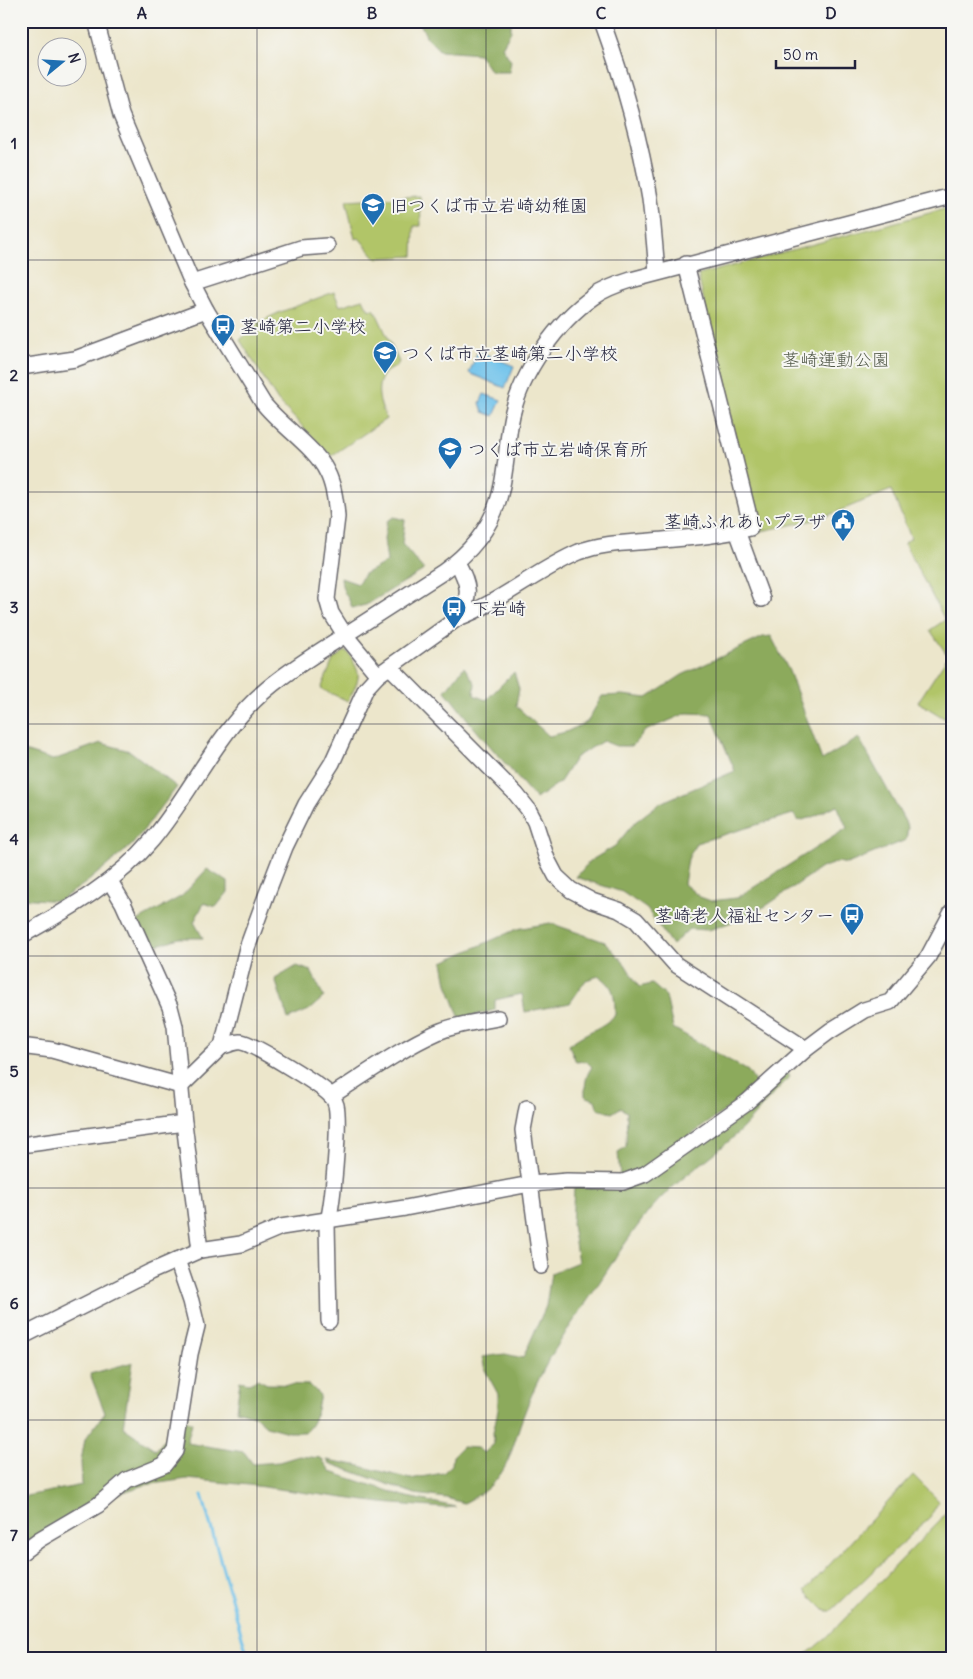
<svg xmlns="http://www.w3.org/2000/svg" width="973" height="1679" viewBox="0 0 973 1679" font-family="Delius,'Klee One',sans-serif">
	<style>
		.green { fill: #b1c568; stroke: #6a7452 }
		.forest { fill: #8caa5c; stroke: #57664c; fill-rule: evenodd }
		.water { fill: #6fc2eb; stroke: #487293 }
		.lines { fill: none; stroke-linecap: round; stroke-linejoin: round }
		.stream { stroke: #6fc2eb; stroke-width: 3 }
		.minor-casing { stroke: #69676d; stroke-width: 18 }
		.minor { stroke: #fff; stroke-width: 15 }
		.grid { fill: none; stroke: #22223b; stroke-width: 1; stroke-opacity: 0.55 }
		.labels { text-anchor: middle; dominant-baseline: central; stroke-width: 4; stroke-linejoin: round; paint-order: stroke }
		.poi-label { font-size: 18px; fill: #22223b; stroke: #f6f6f2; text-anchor: start }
		.park-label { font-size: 18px; fill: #545b4b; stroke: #f6f6f2 }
		.neatline { fill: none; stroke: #22223b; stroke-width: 2 }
		.grid-label { font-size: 16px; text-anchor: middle; font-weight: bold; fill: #22223b }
	</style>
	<rect width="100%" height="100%" fill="#f6f6f2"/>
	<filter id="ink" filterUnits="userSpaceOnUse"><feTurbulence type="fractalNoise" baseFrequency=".02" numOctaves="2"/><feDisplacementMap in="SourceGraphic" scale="10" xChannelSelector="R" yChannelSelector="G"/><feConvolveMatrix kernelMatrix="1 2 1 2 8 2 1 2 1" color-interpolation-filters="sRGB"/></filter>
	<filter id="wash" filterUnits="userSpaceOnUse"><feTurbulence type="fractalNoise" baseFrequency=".0096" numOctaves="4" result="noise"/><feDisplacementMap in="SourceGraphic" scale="20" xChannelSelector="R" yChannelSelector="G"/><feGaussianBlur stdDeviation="1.12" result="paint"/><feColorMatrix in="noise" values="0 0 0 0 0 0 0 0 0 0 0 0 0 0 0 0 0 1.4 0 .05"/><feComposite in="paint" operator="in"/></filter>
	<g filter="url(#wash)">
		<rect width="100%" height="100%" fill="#ece6cb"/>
		<g class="green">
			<polygon points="420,196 421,226 414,226 413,256 376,258 359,238 355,239 346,200"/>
			<polygon points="952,207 952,723 918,702 948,656 930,630 945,620 904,543 911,538 891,490 819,519 757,532 698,275"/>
			<path d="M 334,292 L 340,306 L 363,299 L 368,309 L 375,310 L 399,362 C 396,369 391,368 386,372 C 373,386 380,404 386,419 L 331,456 L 278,401 L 240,340 L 258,323 L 278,313 Z"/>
			<path d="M 344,651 L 348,652 C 362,676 361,676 348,701 L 321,689 L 333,660 Z"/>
			<polygon points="913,1475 939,1501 930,1517 831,1611 825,1611 805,1591"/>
			<polygon points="952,1503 952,1658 802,1658 827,1637 941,1519"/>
		</g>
		<g class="forest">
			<polygon points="419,21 511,21 511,31 502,47 511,61 509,72 491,72 479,54 440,51 427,38"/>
			<path d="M 394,517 L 405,520 L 402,544 L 424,570 L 366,605 L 352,608 C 348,594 342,595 341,578 L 358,584 L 364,574 L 387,562 L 384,539 L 387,521 Z"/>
			<path d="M 771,636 L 789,671 L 822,760 L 859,738 L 908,827 L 906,840 L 847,864 L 838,862 L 821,868 L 766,906 L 732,922 L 709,930 L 689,929 L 672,945 L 647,909 L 622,892 L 576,877 L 590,861 L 615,846 L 635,822 L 660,803 L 735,771 L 711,714 L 687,713 L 645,731 L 632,746 L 616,746 L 603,741 L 576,757 L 560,782 L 536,799 L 476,730 L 445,691 L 464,667 L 475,683 L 474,695 L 486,700 L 514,672 L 519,689 L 516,706 L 549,736 L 566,732 L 587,722 L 602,696 L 623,695 L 647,698 L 682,675 L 763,637 ZM 837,805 L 847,828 L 737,898 L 711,901 L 700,897 L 684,884 L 688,859 L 696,843 L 793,814 L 799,821 L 815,816 Z"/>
			<polygon points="101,743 130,751 177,787 132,845 87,882 59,901 21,898 21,750 53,760"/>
			<polygon points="207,869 228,882 228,892 216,907 204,903 194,922 203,938 179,938 149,948 137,921 182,896"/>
			<path d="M 550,923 L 605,942 L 625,964 L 639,987 L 652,984 L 666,996 L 673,1028 L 748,1071 L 755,1082 L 755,1089 L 638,1173 L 620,1177 L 618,1152 L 626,1147 L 627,1112 L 620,1108 L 612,1113 L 598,1109 L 595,1100 L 585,1096 C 585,1085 585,1076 592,1067 L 586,1061 L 576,1062 L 569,1045 C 583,1032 601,1030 615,1015 C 615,997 615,986 599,976 L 586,980 L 570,1003 L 525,1012 L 522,994 L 495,1000 L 495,1010 L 460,1019 L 447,984 L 443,962 L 517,929 Z"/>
			<polygon points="297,966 311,971 324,997 309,1010 288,1019 275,979"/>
			<path d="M 787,1072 L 790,1077 C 772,1093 758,1113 741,1130 C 713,1158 676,1179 650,1210 C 629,1236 610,1266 592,1294 C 580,1312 567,1330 556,1348 C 544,1367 534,1388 526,1409 C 508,1453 513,1479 464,1503 L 446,1498 L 415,1494 L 329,1463 L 327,1460 L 356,1465 L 410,1479 L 443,1473 L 452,1465 L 453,1456 L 462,1447 L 477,1448 L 484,1453 L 494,1444 L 493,1433 L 498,1410 L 498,1394 L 485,1370 L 482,1357 L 505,1354 L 523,1358 L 546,1306 L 551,1273 L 578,1262 L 572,1225 L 574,1188 L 624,1187 Z"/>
			<polygon points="133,1362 123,1427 156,1450 173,1429 166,1458 108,1490 21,1547 21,1497 82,1485 81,1461 85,1439 105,1413 90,1374"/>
			<path d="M 257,1379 L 267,1384 L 310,1385 L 320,1395 C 317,1408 316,1423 305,1432 L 288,1432 L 266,1426 L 254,1415 L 236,1410 L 240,1381 L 249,1383 Z"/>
			<polygon points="184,1419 192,1423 187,1443 244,1452 253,1464 279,1462 299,1456 321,1458 331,1472 407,1497 456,1507 445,1508 381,1503 249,1485 187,1479 145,1485 114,1495 161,1471"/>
		</g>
		<g class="water">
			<polygon points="478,351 514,366 505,388 469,373"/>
			<polygon points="484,394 501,400 494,416 483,412 480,403"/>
		</g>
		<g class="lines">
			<polyline class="stream" points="202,1495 248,1658"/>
		</g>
	</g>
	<g filter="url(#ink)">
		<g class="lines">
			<defs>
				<g id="minor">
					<path d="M 96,21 L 121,115 L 192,283 L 206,310 L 263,403 C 281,426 315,447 327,472 C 334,485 336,503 337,517 L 327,599 L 331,613 L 345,635 L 378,675"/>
					<path d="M 602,21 C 623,79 640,138 650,199 C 653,223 655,248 657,272"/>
					<polyline points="192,283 301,248 327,246"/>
					<polyline points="21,367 75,359 206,310"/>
					<polyline points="737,531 762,599"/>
					<path d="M 458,618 C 501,602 537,570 579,552 C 602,543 627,543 651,541 C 684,538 718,536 750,528 L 751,524 L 686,264"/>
					<polyline points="390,667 516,794 528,809 535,822 547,859 556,876 571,890 592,901 619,910 636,920 675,964 806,1049"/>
					<polyline points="110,881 123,903 170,1007 175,1026 184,1123 200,1250"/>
					<path d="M 21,936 C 69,909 117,882 152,840 C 187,798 210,748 247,708 C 271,682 302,663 331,644 C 368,620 406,596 443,572 C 467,555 489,531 498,501 C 507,474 506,443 512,415 C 522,372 557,322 593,297 C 604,289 618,284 631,280 L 952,196"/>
					<path d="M 222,1046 C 228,1045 236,1041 241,1042 C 252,1043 322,1086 330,1095 C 333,1097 335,1102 336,1105 C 340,1122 333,1207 327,1224 L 329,1321"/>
					<path d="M 21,1048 L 28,1047 L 52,1050 L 181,1086 L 222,1046 L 247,948 L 266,896 L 285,847 L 306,804 L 332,763 L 366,688 L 378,675 L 458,618 C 472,596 469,584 457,562"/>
					<path d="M 331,1096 C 366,1074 400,1049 438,1032 C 456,1024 478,1022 498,1018"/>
					<polyline points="527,1108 523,1130 541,1266"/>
					<polyline points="21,1145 184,1123"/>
					<polyline points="21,1337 150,1272 200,1250 241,1244 281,1227 405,1208 530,1184 567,1181 623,1182 645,1174 747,1102 806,1049 830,1031 864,1010 890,1002 928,957 952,912"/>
					<polyline points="21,1553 40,1539 98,1505 127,1480 164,1465 175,1451 190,1354 197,1326 191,1301 177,1260"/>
				</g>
			</defs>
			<use href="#minor" class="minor-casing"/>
			<use href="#minor" class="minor"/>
		</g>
	</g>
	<path class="grid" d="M 257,21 L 257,1658M 486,21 L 486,1658M 716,21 L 716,1658M 21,260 L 952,260M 21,492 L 952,492M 21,724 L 952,724M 21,956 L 952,956M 21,1188 L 952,1188M 21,1420 L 952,1420"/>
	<defs>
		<symbol id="school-pin" viewBox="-11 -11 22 30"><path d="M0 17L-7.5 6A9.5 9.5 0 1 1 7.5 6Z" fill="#1f6fb2" stroke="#f6f6f2"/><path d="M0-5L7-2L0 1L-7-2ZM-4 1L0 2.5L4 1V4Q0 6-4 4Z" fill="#fff"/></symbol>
		<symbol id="bus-pin" viewBox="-11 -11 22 30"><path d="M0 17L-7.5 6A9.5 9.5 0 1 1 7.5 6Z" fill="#1f6fb2" stroke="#f6f6f2"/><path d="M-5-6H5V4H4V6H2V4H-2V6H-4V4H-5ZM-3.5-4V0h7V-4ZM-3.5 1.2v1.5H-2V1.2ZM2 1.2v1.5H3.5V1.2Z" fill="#fff"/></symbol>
		<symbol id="civic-pin" viewBox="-11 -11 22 30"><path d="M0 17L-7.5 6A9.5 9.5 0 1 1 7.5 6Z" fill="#1f6fb2" stroke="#f6f6f2"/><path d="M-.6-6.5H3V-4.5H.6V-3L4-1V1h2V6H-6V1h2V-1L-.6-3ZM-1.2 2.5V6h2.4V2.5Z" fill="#fff"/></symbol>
	</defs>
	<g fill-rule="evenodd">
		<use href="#school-pin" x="359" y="191" width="28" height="38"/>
		<use href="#bus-pin" x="209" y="312" width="28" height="38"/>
		<use href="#school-pin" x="371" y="339" width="28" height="38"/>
		<use href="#school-pin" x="436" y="435" width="28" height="38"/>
		<use href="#civic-pin" x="829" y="507" width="28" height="38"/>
		<use href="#bus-pin" x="440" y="594" width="28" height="38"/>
		<use href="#bus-pin" x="838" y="901" width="28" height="38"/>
	</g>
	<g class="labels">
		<g class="poi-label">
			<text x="390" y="205">旧つくば市立岩崎幼稚園</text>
			<text x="240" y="326">茎崎第二小学校</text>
			<text x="402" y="353">つくば市立茎崎第二小学校</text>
			<text x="468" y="449">つくば市立岩崎保育所</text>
			<text x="826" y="521" text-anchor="end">茎崎ふれあいプラザ</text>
			<text x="472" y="608">下岩崎</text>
			<text x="834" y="915" text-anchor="end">茎崎老人福祉センター</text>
		</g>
		<g class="park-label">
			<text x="836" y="359">茎崎運動公園</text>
		</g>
	</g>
	<rect width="973" height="1679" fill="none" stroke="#f6f6f2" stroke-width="55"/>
	<g transform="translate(62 62) rotate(72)"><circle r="24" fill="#f6f6f2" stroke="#a1a1a9"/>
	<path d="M0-4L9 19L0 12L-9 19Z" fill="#1f6fb2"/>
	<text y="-8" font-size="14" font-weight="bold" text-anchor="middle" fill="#22223b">N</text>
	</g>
	<path d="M776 60v8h79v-8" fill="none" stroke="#22223b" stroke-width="2.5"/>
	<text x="783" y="60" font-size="15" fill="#22223b" stroke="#f6f6f2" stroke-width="4" paint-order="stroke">50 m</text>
	<rect x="28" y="28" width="918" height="1624" class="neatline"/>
	<g class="grid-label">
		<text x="142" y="19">A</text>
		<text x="372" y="19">B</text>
		<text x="601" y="19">C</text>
		<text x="831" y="19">D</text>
		<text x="14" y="149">1</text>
		<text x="14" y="381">2</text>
		<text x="14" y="613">3</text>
		<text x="14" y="845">4</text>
		<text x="14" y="1077">5</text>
		<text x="14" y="1309">6</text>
		<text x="14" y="1541">7</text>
	</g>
</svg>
